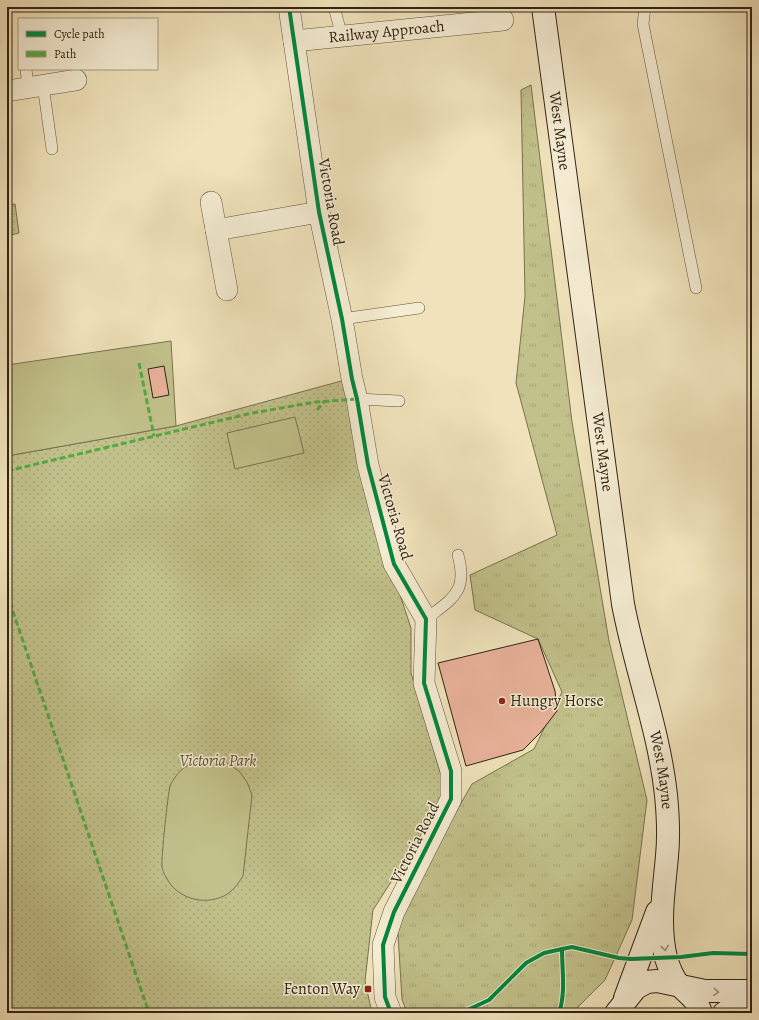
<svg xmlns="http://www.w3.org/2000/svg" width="759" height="1020" viewBox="0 0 759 1020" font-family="Alegreya,serif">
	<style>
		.grass { fill: url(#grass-tufts); stroke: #797250 }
		.park { fill: url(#park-dots); stroke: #797250 }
		.garden { fill: #c2c18b; stroke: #797250 }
		.building { fill: #e9b39b; stroke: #302315 }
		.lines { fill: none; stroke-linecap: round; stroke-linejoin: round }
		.lane-casing { stroke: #60533e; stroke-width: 12 }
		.street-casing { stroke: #60533e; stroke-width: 22 }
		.secondary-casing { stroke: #302315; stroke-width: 24 }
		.lane { stroke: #f5edd3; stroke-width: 11 }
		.street { stroke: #f5edd3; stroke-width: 21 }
		.secondary { stroke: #f5edd3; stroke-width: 22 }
		.quiet { stroke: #54aa42; stroke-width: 3; stroke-dasharray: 6 3; stroke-linecap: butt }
		.cycleway-casing { stroke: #f5edd3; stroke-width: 6 }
		.cycleway { stroke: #00873e; stroke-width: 4 }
		.oneway { stroke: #9c927e }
		.poi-dot { fill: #8f2418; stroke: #f5edd3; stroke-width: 1.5 }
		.labels { text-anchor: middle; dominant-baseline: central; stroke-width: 3; stroke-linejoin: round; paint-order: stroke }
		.street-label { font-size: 16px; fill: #302315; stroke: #f5edd3 }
		.poi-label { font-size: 16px; fill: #302315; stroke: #f5edd3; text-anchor: start }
		.park-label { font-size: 16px; font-style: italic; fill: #5c5238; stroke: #f5edd3 }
	</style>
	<defs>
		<pattern id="grass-tufts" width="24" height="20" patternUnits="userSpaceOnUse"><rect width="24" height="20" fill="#c2c18b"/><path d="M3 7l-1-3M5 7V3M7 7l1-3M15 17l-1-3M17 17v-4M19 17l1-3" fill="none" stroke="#a7a677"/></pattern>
		<pattern id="park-dots" width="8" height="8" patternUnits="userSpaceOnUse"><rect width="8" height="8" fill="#c2c18b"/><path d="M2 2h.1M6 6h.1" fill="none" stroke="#a7a677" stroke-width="1.8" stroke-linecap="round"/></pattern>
	</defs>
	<rect width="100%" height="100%" fill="#f0e3bb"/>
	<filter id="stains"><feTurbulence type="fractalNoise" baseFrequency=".005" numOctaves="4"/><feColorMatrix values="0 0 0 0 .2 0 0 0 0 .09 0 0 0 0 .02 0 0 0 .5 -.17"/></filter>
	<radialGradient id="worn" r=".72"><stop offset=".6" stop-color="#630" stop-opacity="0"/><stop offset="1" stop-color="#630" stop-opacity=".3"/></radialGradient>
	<polygon class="grass" points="531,85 572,422 609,641 647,800 632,920 605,980 572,1013 407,1013 402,999 397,918 426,864 472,784 534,749 562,692 538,639 475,610 470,575 557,535 516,383 525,296 521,90"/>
	<g class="park">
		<polygon points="15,204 19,233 7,236 7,205"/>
		<polygon points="345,380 395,580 411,628 411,673 443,782 441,804 373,910 365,981 372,1013 7,1013 7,456 176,426"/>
	</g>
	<g class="garden">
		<polygon points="171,341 176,426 7,456 7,365"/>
		<polygon points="295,417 304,453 235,469 227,433"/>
		<path d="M 214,759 L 227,763 L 239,771 L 247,782 L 252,795 L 243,876 C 238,884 232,892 224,896 C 203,906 176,898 166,877 C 164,874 162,869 162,866 C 161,859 168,793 170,786 C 171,783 174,779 176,776 C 185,763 200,760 214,759 Z"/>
	</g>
	<g class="building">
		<polygon points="164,366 169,395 153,398 148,369"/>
		<polygon points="538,639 555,691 557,711 540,733 523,750 466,766 438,663"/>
	</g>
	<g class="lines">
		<defs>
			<g id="lane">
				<polyline points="334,7 342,36"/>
				<polyline points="645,7 643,24 696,288"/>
				<polyline points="26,69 28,87"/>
				<polyline points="43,85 52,149"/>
				<polyline points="342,319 419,308"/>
				<polyline points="357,399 399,401"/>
				<path d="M 426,619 C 453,598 468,592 458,555"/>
			</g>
			<g id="street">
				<polyline points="289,7 319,212 342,319 352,379 357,399 368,465 394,564 426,619 424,683 451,771 451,799 394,912 383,945 385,997 391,1013"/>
				<path id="s1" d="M 294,41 L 503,20"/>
				<polyline points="7,91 76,80"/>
				<polyline points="211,202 227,290"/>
				<polyline points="216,230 319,212"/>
			</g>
			<g id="secondary">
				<path id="s2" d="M 543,7 L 623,604 C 635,668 659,730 666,795 C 668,815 669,836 667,856 C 664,890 658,924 666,958 C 669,968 672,977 679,985 C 688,994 697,999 701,1013"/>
				<polyline points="625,998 657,912"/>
				<polyline points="616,1013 636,988 647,982 657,981 705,991 752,991"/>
				<polyline points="724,1013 752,995"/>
			</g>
		</defs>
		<use href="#lane" class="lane-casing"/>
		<use href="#street" class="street-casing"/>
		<use href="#secondary" class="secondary-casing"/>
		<use href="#lane" class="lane"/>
		<use href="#street" class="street"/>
		<use href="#secondary" class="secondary"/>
		<g class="quiet">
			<polyline points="139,363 154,436"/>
			<polyline points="317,410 325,401"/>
			<polyline points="7,471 252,413 316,402 357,399"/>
			<polyline points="7,594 149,1013"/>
		</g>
		<defs>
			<g id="cycleway">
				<polyline points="289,7 319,212 342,319 352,379 357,399 368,465 394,564 426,619 424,683 451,771 451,799 394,912 383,945 385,997 391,1013"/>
				<polyline points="461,1013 489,1000 526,963 544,953 562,949 572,947 619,958 631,959 681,957 713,953 752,954"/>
				<path d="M 559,1013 C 566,992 562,971 562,949"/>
			</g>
		</defs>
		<use href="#cycleway" class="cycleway-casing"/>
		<use href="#cycleway" class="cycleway"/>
	</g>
	<defs><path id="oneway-chevron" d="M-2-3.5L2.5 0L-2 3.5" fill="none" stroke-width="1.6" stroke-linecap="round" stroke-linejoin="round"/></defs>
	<g class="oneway">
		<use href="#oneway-chevron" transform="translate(665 948) rotate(81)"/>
		<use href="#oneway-chevron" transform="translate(716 992) rotate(4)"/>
	</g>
	<g class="poi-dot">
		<circle cx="502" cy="701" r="4"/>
		<rect x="364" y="985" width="8" height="8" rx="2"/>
	</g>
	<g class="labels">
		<g class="street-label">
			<text stroke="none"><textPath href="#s1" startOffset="93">Railway Approach</textPath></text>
			<text stroke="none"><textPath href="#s2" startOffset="125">West Mayne</textPath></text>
			<text transform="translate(331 202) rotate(80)">Victoria Road</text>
			<text stroke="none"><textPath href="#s2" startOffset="449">West Mayne</textPath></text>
			<text transform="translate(395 517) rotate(74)">Victoria Road</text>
			<text stroke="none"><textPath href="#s2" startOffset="773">West Mayne</textPath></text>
			<text transform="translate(415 843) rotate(-63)">Victoria Road</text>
		</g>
		<g class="poi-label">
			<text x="510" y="701">Hungry Horse</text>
			<text x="360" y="989" text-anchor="end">Fenton Way</text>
		</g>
		<g class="park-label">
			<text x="218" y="761">Victoria Park</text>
		</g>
	</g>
	<rect width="759" height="1020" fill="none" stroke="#f0e3bb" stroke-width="24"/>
	<rect x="8" y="8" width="743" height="1004" fill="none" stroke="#302315" stroke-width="2"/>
	<rect x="12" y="12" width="735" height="996" fill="none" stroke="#302315"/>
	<rect x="18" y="18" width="140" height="52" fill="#f5edd3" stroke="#a69c87"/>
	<rect x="26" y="31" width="20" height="6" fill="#00873e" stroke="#a69c87"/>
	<text x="54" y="38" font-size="12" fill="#302315">Cycle path</text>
	<rect x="26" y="51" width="20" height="6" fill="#54aa42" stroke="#a69c87"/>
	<text x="54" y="58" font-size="12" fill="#302315">Path</text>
	<rect width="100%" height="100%" filter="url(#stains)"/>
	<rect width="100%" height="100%" fill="url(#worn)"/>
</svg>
